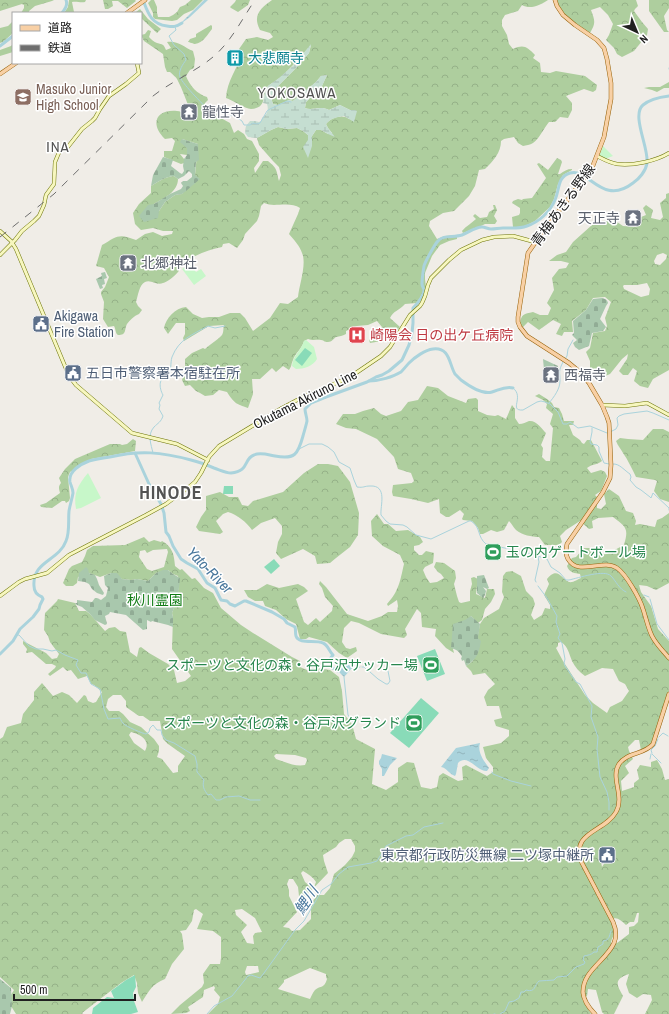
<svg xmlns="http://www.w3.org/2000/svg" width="669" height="1014" viewBox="0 0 669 1014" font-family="'Archivo Narrow','Noto Sans JP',sans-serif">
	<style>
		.forest { fill: url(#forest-crowns); fill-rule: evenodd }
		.wetland { fill: url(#wetland-marsh) }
		.cemetery { fill: url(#cemetery-stones) }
		.park { fill: #c7f7c9 }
		.pitch { fill: #89dbb8 }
		.water { fill: url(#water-ripples) }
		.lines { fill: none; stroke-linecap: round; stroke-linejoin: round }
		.stream { stroke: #aad3dc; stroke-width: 1 }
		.river { stroke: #aad3dc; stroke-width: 3 }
		.secondary-casing { stroke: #6e750a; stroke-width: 4 }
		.primary-casing { stroke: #966007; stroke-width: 4.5 }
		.secondary { stroke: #f7f7bf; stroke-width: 3 }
		.primary { stroke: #f8d0a5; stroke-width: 3.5 }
		.rail { stroke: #6e6e6e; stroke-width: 1; stroke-dasharray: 8 8; stroke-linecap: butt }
		.labels { text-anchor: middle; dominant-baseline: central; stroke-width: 3; stroke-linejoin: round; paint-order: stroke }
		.culture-label { font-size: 14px; fill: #0d838f; stroke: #fff; text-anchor: start }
		.education-label { font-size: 14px; fill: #785e54; stroke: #fff; text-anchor: start }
		.worship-label { font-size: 14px; fill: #5b616d; stroke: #fff; text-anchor: start }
		.street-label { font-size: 14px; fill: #202020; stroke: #fff }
		.service-label { font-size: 14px; fill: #4e5e75; stroke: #fff; text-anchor: start }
		.health-label { font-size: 14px; fill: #be3a42; stroke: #fff; text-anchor: start }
		.leisure-label { font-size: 14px; fill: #27864d; stroke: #fff; text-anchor: end }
		.park-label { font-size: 14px; fill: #117c15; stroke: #fff }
		.neighbourhood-label { font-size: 15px; letter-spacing: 1px; fill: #535353; stroke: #fff }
		.water-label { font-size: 15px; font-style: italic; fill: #4a789d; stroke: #fff }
		.district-label { font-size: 18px; font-weight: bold; letter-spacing: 1px; fill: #535353; stroke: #fff }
	</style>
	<defs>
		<pattern id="forest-crowns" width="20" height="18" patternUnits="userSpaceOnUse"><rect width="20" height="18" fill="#aece9e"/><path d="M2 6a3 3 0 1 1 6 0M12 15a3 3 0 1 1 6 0" fill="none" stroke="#95b188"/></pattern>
		<pattern id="wetland-marsh" width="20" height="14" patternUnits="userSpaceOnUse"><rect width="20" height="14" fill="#c5ded1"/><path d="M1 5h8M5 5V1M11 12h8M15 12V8" fill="none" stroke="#a9beb3"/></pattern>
		<pattern id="cemetery-stones" width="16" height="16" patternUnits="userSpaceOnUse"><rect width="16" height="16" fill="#a9c8ad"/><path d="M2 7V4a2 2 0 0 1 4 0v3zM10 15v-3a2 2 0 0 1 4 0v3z" fill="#91ac95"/></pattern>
		<pattern id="water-ripples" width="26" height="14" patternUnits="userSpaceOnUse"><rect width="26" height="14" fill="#aad3dc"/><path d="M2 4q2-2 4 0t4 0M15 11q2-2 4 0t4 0" fill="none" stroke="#92b5bc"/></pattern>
	</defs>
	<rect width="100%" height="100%" fill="#f0ede7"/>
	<g class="forest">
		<polygon points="0,0 54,0 52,1 35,6 29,11 29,13 21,13 24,8 24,5 22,4 0,11"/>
		<path d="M 69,0 L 86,0 L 85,2 C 80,3 77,1 72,2 L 74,12 L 71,13 L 64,13 L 68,7 Z"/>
		<polygon points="103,0 135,0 136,1 127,8 118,1 112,1 113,6 108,9 105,9"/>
		<polygon points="151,0 154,0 157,7 157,13 158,17 169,17 173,15 177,12 180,7 185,5 191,0 203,0 193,10 184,14 177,20 172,21 155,19 153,17 153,13 148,3"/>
		<polygon points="236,0 250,0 248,5 238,12 231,8 230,7 235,2"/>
		<path d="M 272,0 L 548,0 C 541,5 530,10 522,5 L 518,11 L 505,15 L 502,20 L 502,26 L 507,35 L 509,44 L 513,49 C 524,44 527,47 535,55 L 533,58 L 540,63 L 541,72 L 550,73 L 556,71 L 585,76 L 597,85 L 596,90 L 593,92 L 584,89 L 566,96 L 572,103 L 572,110 L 568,118 L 560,117 L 555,122 L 549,122 C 544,128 539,139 533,143 C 530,145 526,145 523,146 L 518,143 L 514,137 L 504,139 L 501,141 C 501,153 493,161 485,169 L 479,170 L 475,186 L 469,196 L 454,211 L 443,213 L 430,221 L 429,226 L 437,239 L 445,236 L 457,235 L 457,239 L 449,241 L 440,245 L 432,256 L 425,273 L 425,279 L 426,287 L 417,303 L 405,304 C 400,310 393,311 390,318 L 400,327 C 391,338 383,341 370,343 L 369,340 L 382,327 L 377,321 L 368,325 L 357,326 L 346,331 L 346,334 C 342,336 340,336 336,337 C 333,339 332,342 328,342 C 323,342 326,341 321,340 C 317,339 314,341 308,339 L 304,341 C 302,349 295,353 293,360 C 291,364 292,366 289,370 L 283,366 L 276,372 L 272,368 L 260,379 L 252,379 L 253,394 L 248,408 C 236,404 234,403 227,392 L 219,390 L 213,395 L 205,396 L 200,393 L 196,391 L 190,385 L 185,386 L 182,380 L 184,372 L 182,368 L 185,366 L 185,359 L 192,353 L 203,348 L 205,349 C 210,344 218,340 222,335 C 224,332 223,328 224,325 L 209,326 L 184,341 L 183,338 L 185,334 L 185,323 L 176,323 L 168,334 L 164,328 C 166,318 175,308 186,307 L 193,314 L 202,318 L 209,317 L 219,317 L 230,313 L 240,313 L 245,318 L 253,331 L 270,318 L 280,303 L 288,304 L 298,297 C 299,285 307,264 302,253 C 300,246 294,240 289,234 L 298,214 L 300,208 C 293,203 282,205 274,205 C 271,205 267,204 264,203 L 261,206 L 259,216 L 257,221 L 245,234 L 243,240 L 237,248 L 229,243 L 223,244 L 222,247 C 209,250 192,255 183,265 C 180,267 180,270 178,272 C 175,276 167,282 163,283 C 157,286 151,279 145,282 C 139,285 138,296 136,302 L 138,306 L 142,310 L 139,314 C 134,316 130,320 127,324 C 124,330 127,335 118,335 C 115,333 116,329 114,326 L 108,327 L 103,319 L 104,302 L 101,294 L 101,292 L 105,287 L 109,277 L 104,268 L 96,266 L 102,245 C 117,236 119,233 136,240 L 145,234 L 153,232 L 162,236 L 172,234 L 173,231 L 163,231 L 153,228 L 141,230 L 135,224 L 133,213 L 139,204 L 151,193 L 151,186 C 159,181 165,177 174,176 L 178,179 C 178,192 164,198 154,204 L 159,211 L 165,202 L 175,195 L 182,194 L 195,175 L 198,144 L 182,139 L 187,148 L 187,155 L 180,154 L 184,159 L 184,163 L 181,164 L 164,157 L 164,151 L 172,151 L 175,141 L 172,138 L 165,139 C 150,125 155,109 177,111 C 180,111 183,113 186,114 L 191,112 C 186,101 183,90 177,79 C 176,77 173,75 170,72 L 167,72 L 165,67 L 163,54 L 144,41 L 141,35 L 145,34 L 148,30 L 151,31 L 149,37 C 151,39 154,42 157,43 C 163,45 163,43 166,50 L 171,48 L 167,42 C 177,40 184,47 193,51 L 195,59 L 194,68 L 190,70 L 186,76 C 190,86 197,94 207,97 L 208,100 L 205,103 L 205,107 L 210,109 L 217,114 L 219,117 L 230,123 L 234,133 L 238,130 L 244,134 L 247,139 L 252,141 L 259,154 L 259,161 L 254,168 L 255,173 L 263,161 L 268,161 C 278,169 276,170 279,181 L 281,175 L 279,167 L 273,161 L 259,145 L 257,138 L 271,130 L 278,127 L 287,129 L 297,128 L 303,131 L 308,135 L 308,140 L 312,146 L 312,136 L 316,130 L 321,130 L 328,134 L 332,133 L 328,128 L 326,124 C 332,117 342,114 349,119 L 355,110 L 350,110 L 340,105 L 329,110 C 320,105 313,111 305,108 L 306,102 L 310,98 L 314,96 L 316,91 L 321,88 L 327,75 L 321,76 L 316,82 L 293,101 L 289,100 L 278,105 L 273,104 L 271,98 L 274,90 L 296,68 L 309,53 L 311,45 C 301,56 292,67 281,77 C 277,80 272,83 268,86 C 261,95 268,108 251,109 C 245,109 232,100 226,98 C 227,81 237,69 242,54 L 239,49 L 246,39 L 257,37 L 268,40 L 273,37 L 270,33 L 260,30 C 252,15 261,8 272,0 Z"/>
		<path d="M 557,0 L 636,0 L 638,6 L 635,9 L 634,11 L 642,22 L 648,29 L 647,35 L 634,51 L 622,57 L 617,54 L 614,48 L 606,40 L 609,35 L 613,24 L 608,15 L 600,7 L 591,10 C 595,21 596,23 590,33 C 577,25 560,16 557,0 Z"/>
		<polygon points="649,0 669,0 669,8 664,16 667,30 669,32 664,32 649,11"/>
		<polygon points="140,9 148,19 161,29 157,33 141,18 141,13 136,12"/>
		<polygon points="13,21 13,33 3,42 0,43 0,28 8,26"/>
		<path d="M 211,25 L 212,26 L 212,29 C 208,34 203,43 195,44 C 194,44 189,42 188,42 L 190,39 L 196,37 L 196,34 Z"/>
		<polygon points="13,44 13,52 0,56 0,50 11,46"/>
		<polygon points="669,82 669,88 664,88 657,92 652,90 644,88 649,87 660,87"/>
		<path d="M 557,158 L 561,160 L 562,162 L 558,174 L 560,174 C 564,171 567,169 572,169 L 572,170 L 563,175 L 558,184 L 554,199 L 550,207 L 535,221 L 523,227 L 513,227 L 512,217 L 519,215 L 520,213 L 520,208 L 512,203 L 513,201 L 518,199 L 522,200 L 523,199 L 532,198 L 546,178 L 537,164 L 539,163 L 548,170 Z"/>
		<path d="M 669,193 L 669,370 L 653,379 L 648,388 L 640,386 L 634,381 L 637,371 L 633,368 L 628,375 L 623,375 L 619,371 L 627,359 L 628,354 L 622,359 L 610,374 L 603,377 L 598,372 L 590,368 L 590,361 L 586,352 L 590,348 L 593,333 L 605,331 L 607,326 L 605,318 L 611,302 L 605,297 L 593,298 L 586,310 L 572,321 L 573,332 L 564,332 L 562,336 L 556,334 L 561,324 L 553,320 L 539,330 L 528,322 L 523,327 L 520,324 C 521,314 524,314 533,312 L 540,315 L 548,315 L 551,308 L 547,303 L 554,290 L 552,278 L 559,269 L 566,268 L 569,263 L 561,261 L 549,261 L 557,255 L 566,252 L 573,242 L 592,225 L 599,221 L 608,221 L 617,222 L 623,226 L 636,227 L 641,217 L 646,215 L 643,208 L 646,205 L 653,210 L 651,218 L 660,220 L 663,217 L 660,203 L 666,198 L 666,194 ZM 663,253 L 667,255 L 666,259 L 660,265 L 655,264 L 654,261 L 657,255 ZM 647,283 L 650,289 L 649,295 L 641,297 L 624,289 L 623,286 L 624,285 L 637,285 Z"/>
		<path d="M 493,205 L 495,205 L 497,210 L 494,216 L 497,221 L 495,224 L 485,224 L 479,227 L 463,233 L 462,231 C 466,226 472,223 476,219 L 473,216 L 475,214 L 480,218 L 487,217 L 488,215 L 489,212 L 494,209 Z"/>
		<path d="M 427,386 L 438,388 L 448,396 L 466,403 L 468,399 L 476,398 L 478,400 L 478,411 L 487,415 L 495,416 L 498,415 L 506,419 L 512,405 L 515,409 L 515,418 L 519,424 C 523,424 526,422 529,421 C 536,420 542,429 546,433 L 541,445 L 543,448 L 542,457 L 546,461 L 550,461 L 553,428 L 550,424 L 553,414 L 546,408 L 547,404 L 543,400 L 535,396 L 539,394 L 547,399 L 552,403 L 554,407 L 559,408 L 562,414 L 564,421 L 574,421 L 573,425 L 569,425 L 573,435 L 580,440 L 582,443 L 584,444 L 587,440 L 591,440 L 602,461 C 597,465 592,464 587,468 L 591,473 L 601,470 L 605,472 L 607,476 L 601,491 L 595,495 L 597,497 L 595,501 L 597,504 L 597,508 L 601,509 L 606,504 L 604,494 L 609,489 L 619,496 L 626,511 L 633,513 L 636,521 L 635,525 L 640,524 L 655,527 L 657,520 L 662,518 L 669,513 L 669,583 L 656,590 L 647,586 L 639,585 L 641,592 L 651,606 L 658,629 L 669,641 L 669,692 L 666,700 L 654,740 L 648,746 L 641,750 L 639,740 L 635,740 L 628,747 L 629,751 L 633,759 L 625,766 L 629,773 L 621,781 L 622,791 L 634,787 L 634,783 L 639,779 L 637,770 L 640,765 L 651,767 L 651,762 L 657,760 L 662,769 L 665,780 L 669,779 L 669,1014 L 645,1014 L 652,1000 L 651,995 L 643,994 L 637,998 L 629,993 L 626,984 L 629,974 C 614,979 616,984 623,996 L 614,1014 L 604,1014 L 602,1012 L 596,990 L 588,989 L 587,996 L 582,999 L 591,1014 L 208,1014 L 218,1004 L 220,997 L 214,990 L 215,988 L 214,986 L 204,990 L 203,997 L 188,1007 L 190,1011 L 186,1013 C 182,1013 176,1014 171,1014 L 180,1005 L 202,987 L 204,983 L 203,974 L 210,964 L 220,964 L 221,958 L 221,937 L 213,931 L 197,929 L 203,914 L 196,909 L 194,910 L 192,921 L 186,930 L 180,931 L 182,934 L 184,949 L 172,964 L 165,979 C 152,984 149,991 142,1002 L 138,993 L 137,983 L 134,975 L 121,983 L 82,1013 L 83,1014 L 16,1014 L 11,1006 L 9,998 L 14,990 L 0,977 L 0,739 L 3,737 L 7,727 L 21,723 L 23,714 L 34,700 L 34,692 L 42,683 L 53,696 L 62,692 L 69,695 L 77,703 L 84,695 L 86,696 L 88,701 L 93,703 L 96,702 L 102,692 L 94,685 L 91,684 L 87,676 L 78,679 L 71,670 L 67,671 L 63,667 L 50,676 L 48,674 L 55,668 L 56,666 L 52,664 L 46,664 L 32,652 L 26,653 L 27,649 L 23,644 L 23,641 L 46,653 L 52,659 L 57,658 L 59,654 L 50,642 L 48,636 L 44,630 L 45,613 L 57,601 L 58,599 L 75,603 L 79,611 L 86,611 L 90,614 L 105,631 L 109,628 L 115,627 L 120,631 L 126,632 L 130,652 L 137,657 L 139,648 L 141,647 L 149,653 L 168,664 L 174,670 L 177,683 L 185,681 L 191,676 L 172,649 L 173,617 L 172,613 C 177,601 180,589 178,576 L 173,574 L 168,570 L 156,573 L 148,581 L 137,579 L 131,580 L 122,579 L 111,573 L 100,577 L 89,573 L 78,577 L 77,583 L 73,586 L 66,586 L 63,583 L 69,569 L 72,566 L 82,562 L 85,556 L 87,550 L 93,546 L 125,545 L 144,537 L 149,542 L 154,540 L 161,542 L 162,541 C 173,547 174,555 175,566 L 180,570 L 182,569 L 192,579 L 195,578 L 204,588 L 213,593 L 221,608 L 241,625 L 253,633 L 292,657 L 300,661 L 300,667 L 309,671 L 312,667 L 322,669 L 330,670 L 339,677 L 342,691 L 344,714 L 352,724 L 356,739 L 375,749 L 372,784 L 386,790 L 398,782 L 398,768 L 407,762 L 414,763 L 421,787 L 431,789 L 437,787 L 439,776 L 443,773 L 458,781 L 463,780 L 462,767 L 466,765 L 487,776 L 493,772 L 493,767 L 486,758 L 483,747 L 501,743 L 509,736 L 509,730 L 496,726 L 494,720 L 502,718 L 499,706 L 487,706 L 484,697 L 488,690 L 495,684 L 485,673 L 473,675 L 471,671 L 466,666 L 473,661 L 480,624 L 484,618 L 499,609 L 504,597 L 502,592 L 503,576 L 506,572 L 512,571 L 521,576 L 526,591 L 533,598 L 535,604 L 531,615 L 534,620 L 542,615 L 545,608 L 550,609 L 550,605 L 544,595 L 549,584 L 547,579 C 558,566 561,579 569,582 C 573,583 578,579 581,578 L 580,574 C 575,573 569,573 567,566 L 572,558 L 576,557 L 584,548 L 590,548 L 597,555 L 607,554 L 624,545 C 629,528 626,527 613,517 L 598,518 L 592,521 L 593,528 L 589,529 L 580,521 L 566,530 L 560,536 L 562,542 L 559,545 L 545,545 L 539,537 C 532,537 522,535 516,530 C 513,527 512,524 509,521 L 504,530 L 497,532 L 491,530 L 483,534 L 480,534 L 478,528 L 472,521 L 463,520 L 462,519 L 464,514 L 460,510 L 449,517 L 446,517 L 440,513 L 439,499 L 428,503 L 411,499 L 393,496 L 392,492 L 393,485 L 412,483 L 414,481 L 411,473 L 398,469 L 394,457 L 377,439 L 356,429 L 346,428 L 336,424 L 343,414 L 355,414 L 363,411 L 374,408 L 381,414 L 386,416 L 401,411 L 408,402 L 418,400 ZM 167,549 L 168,552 L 164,567 L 152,571 L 147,569 L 139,557 L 140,551 L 145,550 L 147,553 L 153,550 ZM 561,642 C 568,646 569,654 572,661 C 575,667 579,672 585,676 L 602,668 L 613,669 L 619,681 L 625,684 L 629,691 L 622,701 L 610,707 L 607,713 L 593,703 L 585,695 L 563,661 L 556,648 L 558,646 L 558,643 ZM 113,695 L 121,695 L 126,701 L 126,707 L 139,716 L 143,716 L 150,721 L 160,721 L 163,739 L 168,744 L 185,756 L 178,766 L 178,772 L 173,773 L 162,759 L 157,757 L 159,751 L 159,746 L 154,739 L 141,727 L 130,722 L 123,714 L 119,711 L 109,711 L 106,707 L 108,699 ZM 131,732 C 140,734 151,740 145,751 L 134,743 L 129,735 ZM 276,754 L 295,755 L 306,758 L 307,760 L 305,765 C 295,767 285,762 276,759 L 274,756 ZM 345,839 L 351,839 L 355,846 L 355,851 L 352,857 L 345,865 L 334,874 L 330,888 L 324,895 L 317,895 L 311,904 L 311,919 L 300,930 L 292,931 L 289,928 L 283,927 L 297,912 L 289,896 L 289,890 L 287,884 L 289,879 L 293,879 L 298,887 L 299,896 L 301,899 L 305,897 L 328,873 L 324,861 L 323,855 L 336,847 L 339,843 ZM 608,852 L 613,852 L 613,856 L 607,859 L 602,867 C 600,859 603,856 608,852 ZM 303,871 C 308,874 313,877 316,882 L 314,887 L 311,887 L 305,882 L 301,873 ZM 242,909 L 255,918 L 262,932 L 255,933 L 253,936 L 254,944 L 247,943 L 241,932 L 247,925 L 236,915 L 235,910 ZM 637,913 L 639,913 L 638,922 L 634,926 L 629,927 L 629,934 L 617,943 L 611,944 C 611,939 613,938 614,934 C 615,929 612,924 610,920 C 617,916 620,920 626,925 L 630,922 L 634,922 ZM 247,966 L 258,966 L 259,972 L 246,975 L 245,972 ZM 310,968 L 326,974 L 326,977 L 327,979 C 324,989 321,985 315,990 C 313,992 311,997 310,999 L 278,989 L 284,982 L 284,980 Z"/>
		<path d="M 653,429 L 663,429 L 669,432 L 669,502 L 660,499 L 654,491 L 657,481 L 655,480 L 636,477 C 632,469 628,460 623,453 C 621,449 618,446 616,441 L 620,438 L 628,439 L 643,440 Z"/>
		<path d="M 133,439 L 136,441 L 135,451 L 91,459 L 70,472 L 68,477 L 70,498 L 69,501 L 66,503 L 65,501 L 62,501 L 52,508 L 41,507 L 40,505 L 46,503 L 60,493 C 59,488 58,487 61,483 L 59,478 L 65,469 L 75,459 L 110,444 L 120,444 L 122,445 L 127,444 Z"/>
		<path d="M 318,464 L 328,464 L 338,466 L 350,482 L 359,513 L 358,535 L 350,547 L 336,558 L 330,563 L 317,564 L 315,556 L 303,549 L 281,559 L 276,553 L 278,542 L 282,534 L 282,526 L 275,518 L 261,523 L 252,530 C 246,522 238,515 228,512 L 223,514 L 216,521 L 223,532 L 220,534 L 199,531 L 196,527 L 201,517 L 206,510 L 206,496 L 220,492 L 229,497 L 238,497 L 242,505 L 248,506 L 253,501 L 283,492 L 304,473 Z"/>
		<path d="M 377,514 L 384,524 L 388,524 L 396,531 L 408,530 L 420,537 L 423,542 L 419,545 L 414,546 L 414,550 L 419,555 L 422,555 L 426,551 L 434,553 L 433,563 L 425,567 L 423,570 L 426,577 L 430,583 L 437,582 L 444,578 L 441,574 L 438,572 L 434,567 L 436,562 L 444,563 L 455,571 L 456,578 L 454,584 L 457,596 L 459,602 L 461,603 L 470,601 L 470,591 L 472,584 L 471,578 L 474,577 L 478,579 L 476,594 L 485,598 L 487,589 L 494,589 L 495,594 L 491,602 L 485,609 L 482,620 L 478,623 L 471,616 L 453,649 L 454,653 L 446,648 L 435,636 L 436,629 L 422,627 L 421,613 L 417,609 L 405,629 L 407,635 L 404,638 L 381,634 L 359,623 L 351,621 L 344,628 L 342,642 L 346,648 L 350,649 L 356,647 L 357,651 L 347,658 L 339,653 L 327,642 L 309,637 L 306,639 L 300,639 L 296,624 L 286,619 L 276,610 L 265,606 L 263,601 L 255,601 L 248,597 L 244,590 L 257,590 L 267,584 L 279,588 L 298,584 L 304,587 L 308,591 L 296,599 L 304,622 L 308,625 L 316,618 L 320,622 L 332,611 L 333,606 L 325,597 L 322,588 L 319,584 L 320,581 L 326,587 L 347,614 L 368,621 L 382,616 L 388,612 L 397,612 L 398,606 L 397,600 L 388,606 L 387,604 C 399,591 400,581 404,564 L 400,555 L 383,546 L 372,536 L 371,521 Z"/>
	</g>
	<path class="wetland" d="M 311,44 L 309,53 L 296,68 L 274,90 L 271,98 L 273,104 L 278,105 L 289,100 L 293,101 L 316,82 L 321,76 L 327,75 L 321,88 L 316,91 L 314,96 L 310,98 L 306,102 L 305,108 C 313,111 320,105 329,110 L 340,105 L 350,110 L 355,110 L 357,111 L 354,122 L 344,116 C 337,117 331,118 326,124 L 328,128 L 335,137 L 328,134 L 321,130 L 316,130 L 312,136 L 312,146 L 308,158 L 303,147 L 308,140 L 308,135 L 303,131 L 297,128 L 287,129 L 278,127 L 271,130 L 257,138 L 248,137 L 245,133 L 246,126 L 250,121 L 255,121 L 259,122 L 261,121 L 262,118 C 267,115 269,110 267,104 L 263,103 L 265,94 L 268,86 L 279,78 L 295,64 Z"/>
	<g class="cemetery">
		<path d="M 182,139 L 198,144 L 199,160 L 196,162 L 195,175 L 200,179 L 186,191 L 182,194 L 175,195 L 165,202 L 159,211 L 158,218 L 144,222 L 139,216 L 148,205 L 154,204 L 170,194 L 181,189 L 183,186 L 181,183 L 183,181 L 187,181 L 192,177 L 192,174 L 189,171 L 184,176 L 178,179 L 174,176 C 165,177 159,181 151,186 L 153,175 L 163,157 L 173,160 L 171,166 L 180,173 L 182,174 L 184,171 L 183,166 L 184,159 L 187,155 L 187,148 L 180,142 Z"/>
		<polygon points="105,272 107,278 104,279 105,284 102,285 103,288 100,289 96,279 102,276 101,273"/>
		<path d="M 602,298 C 605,299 607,299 608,303 L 606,306 L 600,319 L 606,327 L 603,331 L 592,333 L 589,346 L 579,350 L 575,347 L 573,343 L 577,340 L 572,335 L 574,333 L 573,321 L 586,310 L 593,299 Z"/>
		<polygon points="543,359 558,366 556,371 544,370"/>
		<polygon points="86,567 88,569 89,573 95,575 97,579 99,585 104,593 103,595 97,593 92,589 89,584 85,582 78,581 79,573"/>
		<path d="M 163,570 L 168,570 L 173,574 L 180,578 C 179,590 177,602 172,613 L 173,617 L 173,627 L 168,625 L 152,621 L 151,622 L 147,620 L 147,629 L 143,630 L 126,615 L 110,612 L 109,614 L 105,616 L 107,624 L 105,625 L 95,620 L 90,614 L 82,607 L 77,605 L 75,603 L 77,603 L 77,600 L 92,602 L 95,598 L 97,598 L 101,600 L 106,596 L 108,588 L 105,585 L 104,576 L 111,573 L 117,573 L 122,579 L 131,580 L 137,579 L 148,581 L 156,573 Z"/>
		<polygon points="484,575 489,588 487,589 483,587 486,591 485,595 483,598 477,593 477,576"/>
		<path d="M 471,616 L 480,624 L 478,638 L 481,641 C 479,653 477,659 466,666 L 464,660 L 462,661 L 461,658 L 462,657 C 460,652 456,649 451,648 L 453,624 L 465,620 Z"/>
		<polygon points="0,979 11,988 12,1006 10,1014 0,1014"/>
	</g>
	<g class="park">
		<polygon points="603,146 613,156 605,159 599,156"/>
		<polygon points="190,264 196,272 201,269 206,276 194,285 182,269"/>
		<path d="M 306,340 L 314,347 L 317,359 C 313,366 304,369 296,369 L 292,366 C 293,355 301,351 304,341 Z"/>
		<path d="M 88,473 L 101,498 L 81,508 L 76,509 C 73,493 78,485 88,473 Z"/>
	</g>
	<g class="pitch">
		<polygon points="305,348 312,353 302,366 295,360"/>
		<polygon points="224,486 233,486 233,494 223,494"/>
		<polygon points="274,559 280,566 271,574 264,567"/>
		<polygon points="435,649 445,674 427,681 417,656"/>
		<polygon points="421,698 439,713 409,748 390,733"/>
		<polygon points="135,975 136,987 133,993 134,1001 138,1012 131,1014 92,1014 93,1008 107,997 114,998 111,991 126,980"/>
	</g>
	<g class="water">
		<polygon points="204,0 208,0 190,17 179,25"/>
		<polygon points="346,662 352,668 344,677 338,671"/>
		<path d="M 480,743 C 477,752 484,761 489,768 L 487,771 C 477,772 468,753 458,763 L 456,774 L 455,776 C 449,774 447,768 441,767 L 456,748 Z"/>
		<polygon points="382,754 397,758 390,765 384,776 382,776 382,769 379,764 379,761 381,758"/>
	</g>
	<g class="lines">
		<g class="stream">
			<path d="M 175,27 L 176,30 L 169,36 L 174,45 L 184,54 L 186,60 C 183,64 178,71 180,77 C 183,85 206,107 213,115 C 219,119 226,118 233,115 L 242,121 L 244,125 L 250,125 L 253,123 L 257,124 L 260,123 L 267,111 L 270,109 L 287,101 L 291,102"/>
			<polyline points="669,68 669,69"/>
			<polyline points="565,359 567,356 568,349 573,340"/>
			<path d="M 513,388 C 525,397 508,411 523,410 L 537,402 L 541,401 L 545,402 L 550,404 L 558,412 L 563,424 L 567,424 L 570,422 L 578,428 L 590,426 L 607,433"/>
			<path d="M 549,403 C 554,397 560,389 560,381 C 560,371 558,372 563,362"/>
			<polyline points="592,428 592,432 590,442 591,444 597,445 599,447 599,451 604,463 609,464"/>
			<polyline points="610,432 616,429 618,425 617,418 619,416 624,414 647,411 653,413 669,420"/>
			<path d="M 299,449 L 309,444 L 322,444 L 328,447 L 334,452 L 339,462 L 350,468 L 354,480 L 357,487 C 364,488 364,486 370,486 C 388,485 380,506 381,515 L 386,521 L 390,524 L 403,525 L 407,527 L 416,535 L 431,539 L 469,521 L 471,521 C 481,527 477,537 486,544 L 528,553 L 547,559 L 551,567 L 560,573 L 566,580 L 569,580 C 578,578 605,569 611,576 C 616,581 619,589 626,592"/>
			<path d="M 153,453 C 151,444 147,435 154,427 C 158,423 161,422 163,416 L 159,409 L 160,405 L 159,403 L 163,395 C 159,388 158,377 168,376 C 172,371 170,363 172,357 C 179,339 192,335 208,326 L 215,328 L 225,326"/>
			<path d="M 613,464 C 619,463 625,471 630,474 L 631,477 L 630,480 L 636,487 L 641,490 L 650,497 L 651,498 L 653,493 L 669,508 L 669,510"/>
			<polyline points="536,582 535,580 539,562 538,557"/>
			<polyline points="538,586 547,598 557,616 556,622 560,634 558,638 562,643 565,659 564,663 565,666 576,682 580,684 592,706 591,717 598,737 597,749 600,777 607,792 609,802 609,810"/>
			<polyline points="644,595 649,597"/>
			<polyline points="650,599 657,624 669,640"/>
			<path d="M 17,635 L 19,635 L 29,646 L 36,649 L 43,649 L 52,651 L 56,650 L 65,655 L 78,660 L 76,665 L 81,673 L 86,673 L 91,684 L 100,689 L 104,709 L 108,719 L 120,718 C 121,720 122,723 124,724 C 125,726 144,734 146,734 L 149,732 L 150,728 L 153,725 L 157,730 L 161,730 L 162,735 L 166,740 L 174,743 L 195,756 L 197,764 L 197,772 L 204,780 C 202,786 204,790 208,795 L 211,794 L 216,800 L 220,800 L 226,797 L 239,796 L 250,800 L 260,800"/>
			<polyline points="362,667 364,667 368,671"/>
			<polyline points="352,668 354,668"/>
			<polyline points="356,668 360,667"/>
			<polyline points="370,672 378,679 386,684 388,684 390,681 388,671"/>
			<polyline points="344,677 348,715 353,722"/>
			<polyline points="659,737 663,733 668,736"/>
			<polyline points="652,753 651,750 655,746 658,739"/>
			<polyline points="652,754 661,763"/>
			<polyline points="650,759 651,754"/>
			<polyline points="492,772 493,774 511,781 531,786"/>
			<polyline points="207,1014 214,1006 232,996 248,976 251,975 260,978 264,973 295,930 304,921 322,890 331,884 339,874 348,867 371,863 377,861 386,846 406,836 413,835 424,827 443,823"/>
			<polyline points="494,1014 495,1014"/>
			<path d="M 500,1014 L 505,1011 L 509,1002 L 514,1001 L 519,998 L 521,992 L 524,992 L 526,990 C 536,993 534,985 539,981 C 544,981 549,980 554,980 L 557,977 L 567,976 L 576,967 L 584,964 L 585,962 L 583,960 L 584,956 C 588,955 591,955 594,952 L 597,952 L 598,947 L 603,944 L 603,941 C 610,940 609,936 611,931"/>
		</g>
		<g class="river">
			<path d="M 143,0 C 148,13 151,24 167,26 C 173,27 176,27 182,23"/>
			<path d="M 62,13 C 65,9 68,5 66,0"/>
			<polyline points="0,46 13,36"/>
			<path d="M 369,381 C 379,381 393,377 401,372 C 404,369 407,365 409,363 C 415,357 425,350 433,349 C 450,347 449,364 455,374 C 457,376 459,378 461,380 C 469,386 482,395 492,392 C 499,390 505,386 513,388"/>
			<path d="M 135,453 L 149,484 L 161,504 L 164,513 L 166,532 L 169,536 L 173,546 L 181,559 L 187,563 L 198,569 L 207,583 L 215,588 L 221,600 L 227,601 L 230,604 L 235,606 L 244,601 L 246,601 L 272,612 L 284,619 L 287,623 L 295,627 C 296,630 295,633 296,636 C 299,645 316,639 323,643 C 328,645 329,651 333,655 L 326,664 C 329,667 334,668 338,671"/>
			<path d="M 0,654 L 13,641 L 20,629 L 33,617 L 39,609 L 40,605 L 43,599 L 42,597 C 37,595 34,592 34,586 C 32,561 59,561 66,541 C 70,532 68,521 69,511 C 70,505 72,499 73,493 C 73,489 71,486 70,482 C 68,471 81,464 89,461 C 96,459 103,458 110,457 C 140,450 161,452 191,460 C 199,462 207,465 214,468 C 220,470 226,473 231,473 C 250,471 243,459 254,455 C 260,452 269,455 275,456 C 295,460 298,454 303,436 C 304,432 306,426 307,421 C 307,417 305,413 305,409 L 311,403 L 326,397 L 367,382 L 376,377 L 382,375 L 389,371 L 402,360 L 409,345 L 412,333 L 413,323 L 413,308 C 417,304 424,297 424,290 C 424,288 422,287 422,284 C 422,279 423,272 424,266 C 425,262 434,246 437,242 C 443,234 453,238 462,235 C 468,233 475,227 482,227 C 485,227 488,229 491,229 C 495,229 499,228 503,228 C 511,228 519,229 527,226 C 539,222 550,212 555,200 C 560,189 557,177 570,173 C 588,167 602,207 633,183 C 639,179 646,171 647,163 C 649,148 631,115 643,105 C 650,99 661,97 669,96"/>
		</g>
		<defs>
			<g id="secondary">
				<path d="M 597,156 C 603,159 610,163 617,164 C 633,166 656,161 669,153"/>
				<polyline points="0,231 11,241 16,249 67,371 70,377 76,385 132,433 177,444 208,460"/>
				<polyline points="0,255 15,240 22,231 34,221 39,216 44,205 46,195 54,184 55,162 60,150 67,148 82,129 92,121 95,118 100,109 109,96 126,84 139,73 137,63"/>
				<polyline points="602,405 625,406 647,403 669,415"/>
				<polyline points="0,596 19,582 25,579 47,573 69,555 146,515 166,504 189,487 195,482 201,473 209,457 219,446 282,408 299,399 350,377 381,356 390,347 410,315 420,306 422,303 425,296 428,285 431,278 449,260 461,250 482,240 494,237 513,236 535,242"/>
			</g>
			<g id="primary">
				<path d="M 555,0 L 557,6 L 563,15 L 575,25 L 597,40 L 604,48 L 607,59 L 611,83 L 611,99 L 604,137 L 592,168 L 542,233 L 528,253 L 518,317 L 518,322 L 520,327 L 527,336 L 569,363 L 580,372 L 589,383 L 602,405 L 607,417 L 609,423 L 611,465 L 610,478 L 603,492 L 567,544 C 566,550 565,554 568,559 C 578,577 603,558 617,568 C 626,574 640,599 643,609 C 646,618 648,628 652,636 C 656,644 663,651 669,658"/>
				<polyline points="127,13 145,0"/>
				<polyline points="0,74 16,63"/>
				<path d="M 595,1014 C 589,1008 584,1002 583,993 C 582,971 606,961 614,943 C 617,936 616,929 613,922 L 582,863 C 569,832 605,832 616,812 C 625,796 610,778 619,764 C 627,752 644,755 653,744 L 669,694"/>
			</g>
		</defs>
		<use href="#secondary" class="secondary-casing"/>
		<use href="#primary" class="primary-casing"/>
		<use href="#secondary" class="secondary"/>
		<use href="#primary" class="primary"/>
		<path class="rail" d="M 0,237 L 54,194 L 153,96 C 172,81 195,72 213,57 C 231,42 242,19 255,0"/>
	</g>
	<defs>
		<symbol id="building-square" viewBox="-11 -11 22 22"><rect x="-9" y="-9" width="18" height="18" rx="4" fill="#0f9aa8" stroke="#fff"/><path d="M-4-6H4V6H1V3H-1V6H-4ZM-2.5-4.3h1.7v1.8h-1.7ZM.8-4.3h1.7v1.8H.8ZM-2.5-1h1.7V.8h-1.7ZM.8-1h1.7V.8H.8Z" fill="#fff"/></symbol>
		<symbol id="school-square" viewBox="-11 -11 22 22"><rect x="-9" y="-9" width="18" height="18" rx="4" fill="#8d6e63" stroke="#fff"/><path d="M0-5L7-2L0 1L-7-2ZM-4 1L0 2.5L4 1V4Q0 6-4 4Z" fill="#fff"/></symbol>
		<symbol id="temple-square" viewBox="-11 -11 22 22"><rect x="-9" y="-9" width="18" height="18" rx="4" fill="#6b7280" stroke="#fff"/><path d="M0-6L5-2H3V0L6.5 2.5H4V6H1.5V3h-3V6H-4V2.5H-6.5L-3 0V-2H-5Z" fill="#fff"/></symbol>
		<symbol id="civic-square" viewBox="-11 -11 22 22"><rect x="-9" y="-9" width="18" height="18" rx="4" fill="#5c6f8a" stroke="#fff"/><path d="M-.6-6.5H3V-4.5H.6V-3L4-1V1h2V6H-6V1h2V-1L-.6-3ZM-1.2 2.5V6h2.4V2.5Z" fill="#fff"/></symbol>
		<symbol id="hospital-square" viewBox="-11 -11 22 22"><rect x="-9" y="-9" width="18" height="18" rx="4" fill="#e0444e" stroke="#fff"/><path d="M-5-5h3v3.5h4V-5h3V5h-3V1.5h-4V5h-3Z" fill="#fff"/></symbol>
		<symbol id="stadium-square" viewBox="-11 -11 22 22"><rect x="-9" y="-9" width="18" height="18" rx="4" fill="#2e9e5b" stroke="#fff"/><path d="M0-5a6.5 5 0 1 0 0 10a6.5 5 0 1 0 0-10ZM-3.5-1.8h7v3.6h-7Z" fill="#fff"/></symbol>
	</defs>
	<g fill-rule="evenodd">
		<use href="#building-square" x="225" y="48" width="20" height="20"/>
		<use href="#school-square" x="13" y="87" width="20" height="20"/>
		<use href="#temple-square" x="179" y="102" width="20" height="20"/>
		<use href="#temple-square" x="623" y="208" width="20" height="20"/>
		<use href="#temple-square" x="118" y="253" width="20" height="20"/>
		<use href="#civic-square" x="31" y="314" width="20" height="20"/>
		<use href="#hospital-square" x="347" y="325" width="20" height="20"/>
		<use href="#civic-square" x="63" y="363" width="20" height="20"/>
		<use href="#temple-square" x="541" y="365" width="20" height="20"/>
		<use href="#stadium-square" x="483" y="542" width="20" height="20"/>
		<use href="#stadium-square" x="421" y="655" width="20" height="20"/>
		<use href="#stadium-square" x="404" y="713" width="20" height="20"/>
		<use href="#civic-square" x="597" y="845" width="20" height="20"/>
	</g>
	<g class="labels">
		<g class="culture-label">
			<text x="248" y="58">大悲願寺</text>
		</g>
		<g class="education-label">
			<text x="36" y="89">Masuko Junior<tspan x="36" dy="16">High School</tspan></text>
		</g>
		<g class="worship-label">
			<text x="202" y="112">龍性寺</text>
			<text x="620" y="218" text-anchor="end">天正寺</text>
			<text x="141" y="263">北郷神社</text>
			<text x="564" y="375">西福寺</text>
		</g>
		<g class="street-label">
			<text transform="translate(563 205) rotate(-54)">青梅あきる野線</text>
			<text transform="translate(305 399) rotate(-27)">Okutama Akiruno Line</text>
		</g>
		<g class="service-label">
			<text x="54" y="316">Akigawa<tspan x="54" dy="16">Fire Station</tspan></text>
			<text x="86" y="373">五日市警察署本宿駐在所</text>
			<text x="594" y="855" text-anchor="end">東京都行政防災無線 二ツ塚中継所</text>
		</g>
		<g class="health-label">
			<text x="370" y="335">崎陽会 日の出ケ丘病院</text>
		</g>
		<g class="leisure-label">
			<text x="506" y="552" text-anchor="start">玉の内ゲートボール場</text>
			<text x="418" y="665">スポーツと文化の森・谷戸沢サッカー場</text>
			<text x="401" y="723">スポーツと文化の森・谷戸沢グランド</text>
		</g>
		<g class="park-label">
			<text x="155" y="600">秋川霊園</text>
		</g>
		<g class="neighbourhood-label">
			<text x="297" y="92">YOKOSAWA</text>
			<text x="58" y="146">INA</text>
		</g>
		<g class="water-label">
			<text transform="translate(210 570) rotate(46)">Yato-River</text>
			<text transform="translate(306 900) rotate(-56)">鯉川</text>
		</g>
		<g class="district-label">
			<text x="171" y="492">HINODE</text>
		</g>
	</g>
	<rect x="12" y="12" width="130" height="52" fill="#ffffff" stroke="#a6a6a6"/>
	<rect x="20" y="25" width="20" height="6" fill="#f8d0a5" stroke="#a6a6a6"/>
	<text x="48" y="32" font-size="12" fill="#202020">道路</text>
	<rect x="20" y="45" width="20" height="6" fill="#6e6e6e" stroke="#a6a6a6"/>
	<text x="48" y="52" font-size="12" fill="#202020">鉄道</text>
	<g transform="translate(637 32) rotate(136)" stroke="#ffffff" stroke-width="3" paint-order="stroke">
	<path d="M0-3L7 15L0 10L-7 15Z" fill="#202020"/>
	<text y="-6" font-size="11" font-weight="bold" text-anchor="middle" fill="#202020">N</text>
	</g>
	<path d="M14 994v6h121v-6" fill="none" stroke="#202020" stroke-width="2"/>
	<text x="20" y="994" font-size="12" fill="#202020" stroke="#ffffff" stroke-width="3" paint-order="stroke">500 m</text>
</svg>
